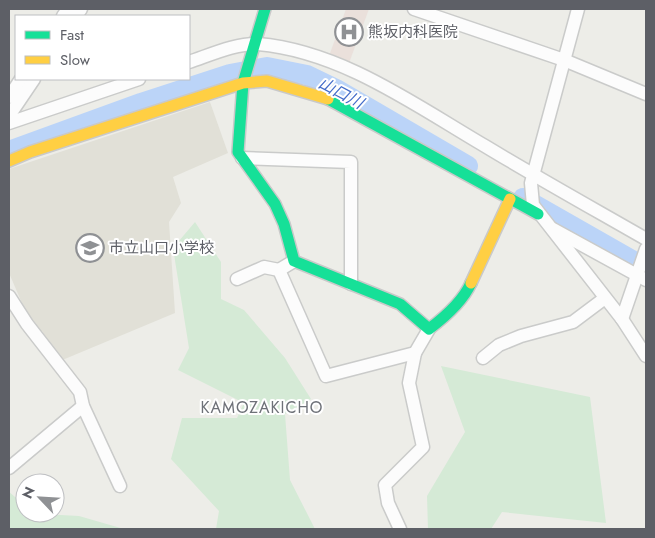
<svg xmlns="http://www.w3.org/2000/svg" width="655" height="538" viewBox="0 0 655 538" font-family="Jost,'Noto Sans JP',sans-serif">
	<style>
		.education { fill: #e1e0d7 }
		.medical { fill: #eae0db }
		.green { fill: #d5ead6 }
		.lines { fill: none; stroke-linecap: round; stroke-linejoin: round }
		.river { stroke: #bbd4f8; stroke-width: 20 }
		.street-casing { stroke: #cacbca; stroke-width: 15 }
		.fast-casing { stroke: #c9c9c9; stroke-width: 14 }
		.slow-casing { stroke: #c9c9c9; stroke-width: 14 }
		.street { stroke: #fcfcfc; stroke-width: 12 }
		.fast { stroke: #16e098; stroke-width: 11 }
		.slow { stroke: #ffcf43; stroke-width: 11 }
		.labels { text-anchor: middle; dominant-baseline: central; stroke-width: 4; stroke-linejoin: round; paint-order: stroke }
		.poi-label { font-size: 15px; fill: #5d5f66; stroke: #fff; text-anchor: start }
		.water-label { font-size: 16px; font-style: italic; fill: #436cc9; stroke: #fff }
		.neighbourhood-label { font-size: 16px; letter-spacing: 1px; fill: #6e7178; stroke: #fff }
	</style>
	<rect width="100%" height="100%" fill="#edede8"/>
	<polygon class="education" points="210,102 228,153 173,177 181,203 169,222 175,313 60,361 42,331 34,331 9,273 9,169"/>
	<polygon class="medical" points="346,9 369,9 349,63 329,56"/>
	<g class="green">
		<polygon points="195,222 221,262 221,299 244,310 285,358 311,399 285,414 290,480 315,529 216,529 219,511 171,459 182,418 237,418 244,403 178,370 189,348 173,248"/>
		<polygon points="441,366 590,397 606,523 502,512 491,529 428,529 427,496 465,432"/>
		<polygon points="9,492 25,505 25,513 79,516 124,529 9,529"/>
	</g>
	<g class="lines">
		<g class="river">
			<polyline points="9,151 141,103 230,74 267,67 307,75 336,89 468,166"/>
			<polyline points="523,198 646,268"/>
		</g>
		<defs>
			<g id="street">
				<polyline points="414,9 564,60 646,94"/>
				<polyline points="578,9 531,183 533,205 622,319 646,356"/>
				<polyline points="63,16 68,9"/>
				<polyline points="76,16 81,9"/>
				<path d="M 189,62 C 210,55 236,43 258,44 C 341,51 415,105 485,146 C 538,178 592,208 646,239"/>
				<polyline points="9,97 21,79"/>
				<polyline points="9,116 34,79"/>
				<polyline points="9,123 139,79"/>
				<polyline points="242,158 351,162 351,284"/>
				<polyline points="553,229 646,280"/>
				<polyline points="294,261 279,270 326,376 415,353 429,329"/>
				<polyline points="237,279 264,267 279,270"/>
				<polyline points="9,296 27,324 80,392 83,406 120,486"/>
				<polyline points="622,319 646,249"/>
				<polyline points="483,358 499,345 521,336 573,322 605,298"/>
				<polyline points="9,468 83,406"/>
				<polyline points="400,529 388,503 385,485 423,447 409,383 415,353"/>
			</g>
			<g id="fast">
				<path d="M 265,9 L 243,83 L 238,152 L 275,204 L 284,224 L 294,261 L 400,304 L 429,329 C 445,317 463,301 471,283"/>
				<polyline points="328,99 538,214"/>
			</g>
			<g id="slow">
				<polyline points="9,161 30,152 243,83 267,81 328,99"/>
				<polyline points="471,283 510,199"/>
			</g>
		</defs>
		<use href="#street" class="street-casing"/>
		<use href="#fast" class="fast-casing"/>
		<use href="#slow" class="slow-casing"/>
		<use href="#street" class="street"/>
		<use href="#fast" class="fast"/>
		<use href="#slow" class="slow"/>
	</g>
	<defs>
		<symbol id="hospital-ring" viewBox="-11 -11 22 22"><circle r="9.5" fill="#fff" stroke="#8f9194" stroke-width="1.5"/><path d="M-5-5h3v3.5h4V-5h3V5h-3V1.5h-4V5h-3Z" fill="#8f9194"/></symbol>
		<symbol id="school-ring" viewBox="-11 -11 22 22"><circle r="9.5" fill="#fff" stroke="#8f9194" stroke-width="1.5"/><path d="M0-5L7-2L0 1L-7-2ZM-4 1L0 2.5L4 1V4Q0 6-4 4Z" fill="#8f9194"/></symbol>
	</defs>
	<g fill-rule="evenodd">
		<use href="#hospital-ring" x="333" y="16" width="32" height="32"/>
		<use href="#school-ring" x="74" y="232" width="32" height="32"/>
	</g>
	<g class="labels">
		<g class="poi-label">
			<text x="368" y="32">熊坂内科医院</text>
			<text x="109" y="248">市立山口小学校</text>
		</g>
		<g class="water-label">
			<text transform="translate(341 93) rotate(28)">山口川</text>
		</g>
		<g class="neighbourhood-label">
			<text x="262" y="407">KAMOZAKICHO</text>
		</g>
	</g>
	<rect width="655" height="538" fill="none" stroke="#5d5f66" stroke-width="20"/>
	<rect x="15" y="15" width="175" height="65" fill="#ffffff" stroke="#bebfc2"/>
	<rect x="25" y="31" width="25" height="8" fill="#16e098" stroke="#bebfc2"/>
	<text x="60" y="40" font-size="15" fill="#5d5f66">Fast</text>
	<rect x="25" y="56" width="25" height="8" fill="#ffcf43" stroke="#bebfc2"/>
	<text x="60" y="65" font-size="15" fill="#5d5f66">Slow</text>
	<g transform="translate(40 498) rotate(295)"><circle r="24" fill="#ffffff" stroke="#bebfc2"/>
	<path d="M0-4L9 19L0 12L-9 19Z" fill="#8f9194"/>
	<text y="-8" font-size="14" font-weight="bold" text-anchor="middle" fill="#5d5f66">N</text>
	</g>
</svg>
